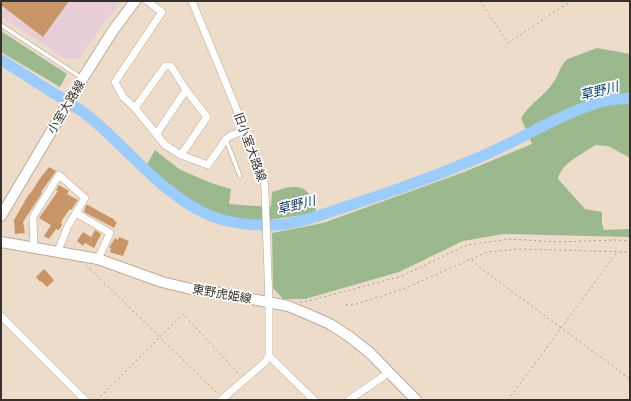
<svg xmlns="http://www.w3.org/2000/svg" width="631" height="401" viewBox="0 0 631 401" font-family="'DM Sans','Noto Sans JP',sans-serif">
	<style>
		.industrial { fill: #e7ced6 }
		.green { fill: #9bb88e }
		.lines { fill: none; stroke-linecap: round; stroke-linejoin: round }
		.river { stroke: #9cccfc; stroke-width: 11 }
		.building { fill: #c79568 }
		.lane-casing { stroke: #bba99a; stroke-width: 5 }
		.street-casing { stroke: #bba99a; stroke-width: 8 }
		.secondary-casing { stroke: #bba99a; stroke-width: 12 }
		.path { stroke: #aa9c8f; stroke-width: 1; stroke-dasharray: 2 3; stroke-linecap: butt }
		.lane { stroke: #fff; stroke-width: 3.5 }
		.street { stroke: #fff; stroke-width: 7 }
		.secondary { stroke: #fff; stroke-width: 10 }
		.labels { text-anchor: middle; dominant-baseline: central; stroke-width: 3.5; stroke-linejoin: round; paint-order: stroke }
		.street-label { font-size: 12px; fill: #372f29; stroke: #fff }
		.water-label { font-size: 13px; font-style: italic; fill: #063c67; stroke: #fff }
	</style>
	<rect width="100%" height="100%" fill="#eedccb"/>
	<polygon class="industrial" points="1,1 123,1 102,25 79,59 68,60 1,17"/>
	<g class="green">
		<polygon points="1,31 67,74 60,87 1,52"/>
		<path d="M 597,48 L 630,54 L 630,158 L 608,146 L 595,145 C 583,154 561,163 558,179 L 585,209 L 602,212 L 602,224 L 604,230 L 630,229 L 630,237 L 503,234 L 463,241 L 399,272 L 305,299 L 283,299 L 273,288 L 272,233 L 323,223 L 464,172 L 532,144 L 521,118 C 530,103 546,95 555,80 C 559,73 561,64 568,59 Z"/>
		<path d="M 155,150 L 179,169 L 211,183 L 231,189 L 229,204 L 271,207 L 272,192 C 286,188 300,181 310,195 C 314,199 315,208 316,213 L 255,222 L 217,215 L 185,198 L 145,168 Z"/>
	</g>
	<g class="lines">
		<path class="river" d="M 1,60 C 20,71 37,83 55,94 C 68,102 82,110 93,120 C 130,151 166,198 211,216 C 232,224 255,226 277,225 C 303,223 335,210 360,202 C 408,186 456,169 502,147 C 537,130 571,109 609,100 C 616,99 623,99 630,98"/>
	</g>
	<g class="building">
		<polygon points="1,1 69,1 43,37 1,5"/>
		<polygon points="49,167 56,171 41,192 42,193 23,222 25,233 15,234 14,220 29,194 30,194 41,177"/>
		<polygon points="59,185 69,191 67,194 78,200 71,210 70,209 62,220 61,224 62,225 59,230 56,229 49,239 44,236 51,225 39,218 58,191 56,190"/>
		<polygon points="86,205 88,205 115,220 114,221 117,222 114,228 84,212"/>
		<polygon points="95,230 101,234 94,248 85,243 83,246 77,241 83,232 91,237"/>
		<polygon points="119,237 129,241 123,256 112,253 110,252 111,248 109,248 115,238 118,240"/>
		<polygon points="44,269 54,280 47,287 41,281 40,282 36,277"/>
	</g>
	<g class="lines">
		<defs>
			<g id="lane">
				<polyline points="1,25 82,78"/>
				<polyline points="226,140 240,176"/>
			</g>
			<g id="street">
				<polyline points="147,1 162,12 115,82 123,97 135,108 165,145 181,155 208,165 226,139 230,136 245,130"/>
				<polyline points="192,1 245,130 264,179 265,190 269,303 269,356 265,362 221,400"/>
				<polyline points="135,108 165,66 171,66 186,90 207,117 181,155"/>
				<polyline points="157,133 186,90"/>
				<polyline points="76,213 110,233 98,259"/>
				<polyline points="34,248 33,217 59,175 85,198 68,226 58,251"/>
				<polyline points="1,316 85,400"/>
				<polyline points="269,356 314,400"/>
				<polyline points="349,400 384,376 388,372"/>
			</g>
			<g id="secondary">
				<polyline points="1,216 83,78 112,32 135,1"/>
				<polyline points="1,242 98,259 162,282 191,289 226,294 288,306 305,313 330,324 350,337 370,353 416,400"/>
			</g>
		</defs>
		<use href="#lane" class="lane-casing"/>
		<use href="#street" class="street-casing"/>
		<use href="#secondary" class="secondary-casing"/>
		<g class="path">
			<polyline points="480,1 508,43 571,1"/>
			<polyline points="471,259 487,252 519,249 630,252"/>
			<polyline points="86,265 218,394"/>
			<polyline points="300,302 305,302 402,276 467,245 510,239 559,242 616,240 630,241"/>
			<polyline points="346,305 356,304 403,289 471,259 478,266 630,379"/>
			<polyline points="97,400 183,314 239,374"/>
			<polyline points="508,400 618,251"/>
		</g>
		<use href="#lane" class="lane"/>
		<use href="#street" class="street"/>
		<use href="#secondary" class="secondary"/>
	</g>
	<g class="labels">
		<g class="street-label">
			<text transform="translate(66 107) rotate(-59)">小室大路線</text>
			<text transform="translate(250 147) rotate(70)">旧小室大路線</text>
			<text transform="translate(222 294) rotate(10)">東野虎姫線</text>
		</g>
		<g class="water-label">
			<text transform="translate(599 91) rotate(-14)">草野川</text>
			<text transform="translate(296 205) rotate(-14)">草野川</text>
		</g>
	</g>
	<rect width="631" height="401" fill="none" stroke="#372f29" stroke-width="4"/>
</svg>
